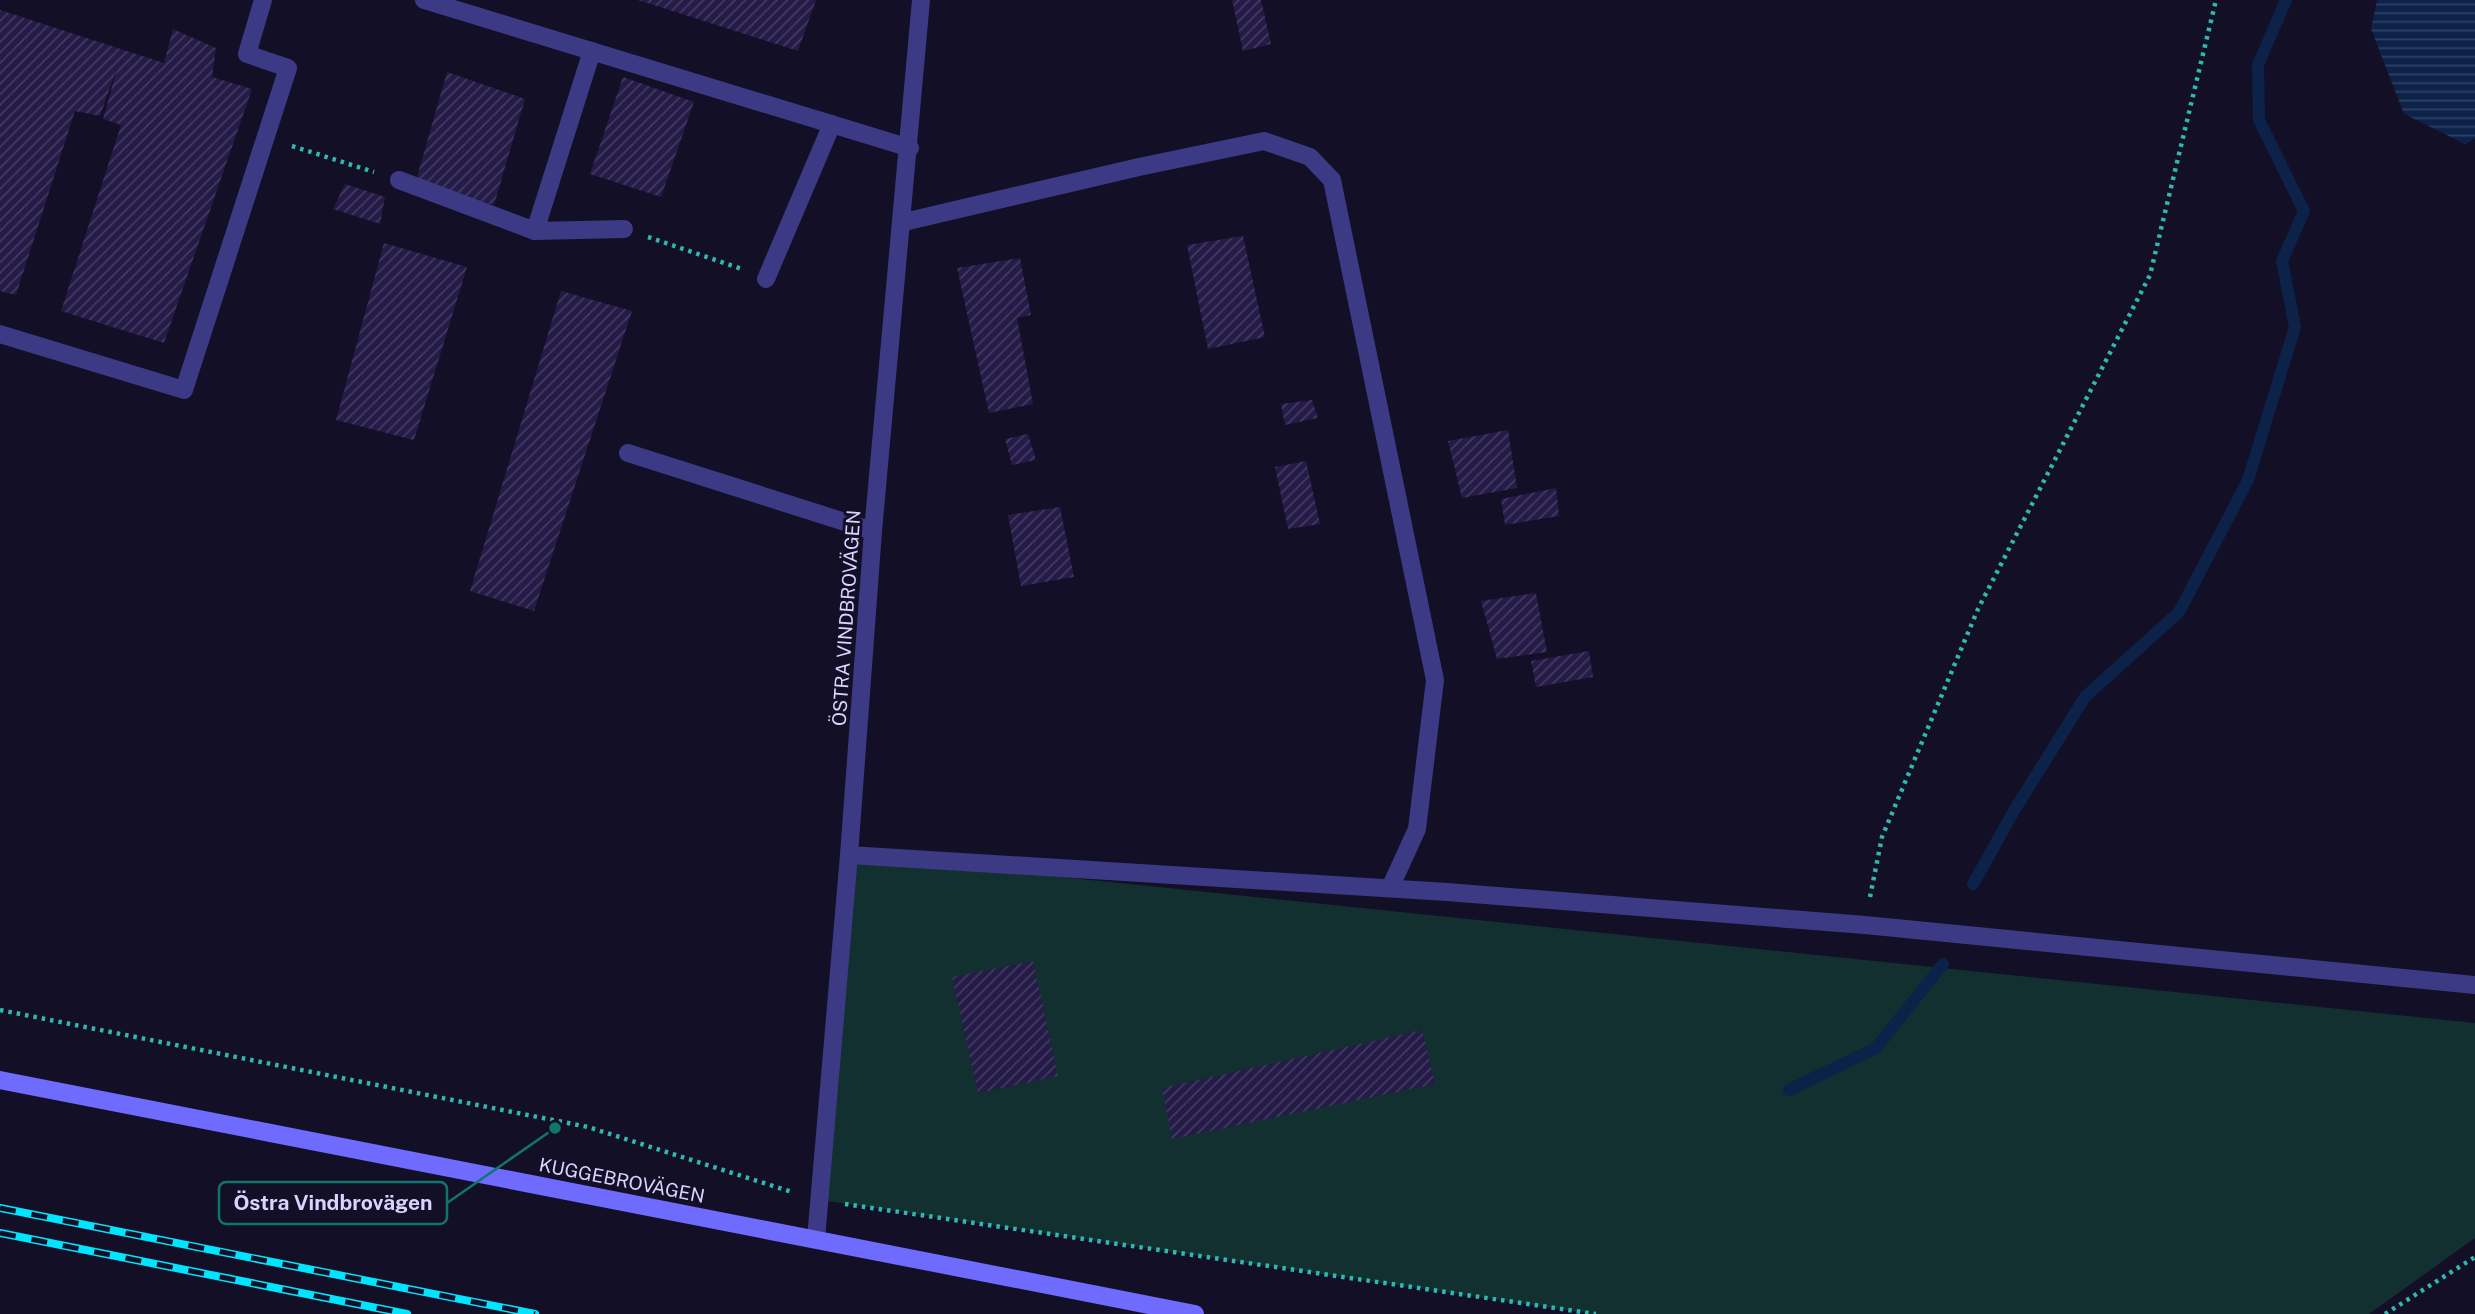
<svg xmlns="http://www.w3.org/2000/svg" width="2475" height="1314" viewBox="0 0 2475 1314" font-family="'Public Sans',sans-serif">
	<style>
		.grass { fill: #12302f }
		.water { fill: url(#water-rules) }
		.lines { fill: none; stroke-linecap: round; stroke-linejoin: round }
		.stream { stroke: #0c2248; stroke-width: 12 }
		.building { fill: url(#building-hatch) }
		.path { stroke: #2fb8b0; stroke-width: 4.5; stroke-dasharray: 3.5 5; stroke-linecap: butt }
		.lane { stroke: #3d3a85; stroke-width: 18 }
		.street { stroke: #3d3a85; stroke-width: 18 }
		.secondary { stroke: #6f6bff; stroke-width: 18 }
		.rail-casing { stroke: #00e5ff; stroke-width: 8 }
		.rail { stroke: #130f26; stroke-width: 5; stroke-dasharray: 16; stroke-linecap: butt }
		.labels { text-anchor: middle; dominant-baseline: central; stroke-width: 6; stroke-linejoin: round; paint-order: stroke }
		.street-label { font-size: 19px; fill: #d9d4ff; stroke: #130f26 }
		.leader { fill: none; stroke: #0f766e; stroke-width: 2.5 }
		.callout-dot { fill: #0f766e; stroke: #130f26; stroke-width: 2.5 }
		.callout { fill: #130f26; stroke: #0f766e; stroke-width: 2.5 }
		.callout-label { font-size: 21px; text-anchor: middle; font-weight: bold; fill: #d9d4ff }
	</style>
	<defs>
		<pattern id="water-rules" width="6" height="5" patternUnits="userSpaceOnUse" patternTransform="scale(1.75)"><rect width="6" height="5" fill="#0c2248"/><path d="M0 2.5h6" fill="none" stroke="#2f4163"/></pattern>
		<pattern id="building-hatch" width="6" height="6" patternUnits="userSpaceOnUse" patternTransform="scale(1.75)"><rect width="6" height="6" fill="#241b47"/><path d="M-1 1l2-2M0 6l6-6M5 7l2-2" fill="none" stroke="#433b63"/></pattern>
	</defs>
	<rect width="100%" height="100%" fill="#130f26"/>
	<polygon class="grass" points="849,855 2475,1023 2475,1238 2369,1314 1592,1314 820,1200"/>
	<polygon class="water" points="2377,0 2475,0 2475,139 2465,144 2404,114 2371,29"/>
	<g class="lines">
		<g class="stream">
			<polyline points="1973,884 2015,809 2085,697 2179,612 2248,480 2295,327 2282,261 2304,211 2259,120 2258,65 2286,0"/>
			<polyline points="1789,1090 1876,1048 1943,964"/>
		</g>
	</g>
	<g class="building">
		<polygon points="638,0 816,0 798,51"/>
		<polygon points="1232,0 1261,0 1271,44 1243,51"/>
		<polygon points="0,10 164,63 173,29 216,48 212,77 252,89 164,343 61,311 121,125 103,119 118,65 100,116 75,111 16,295 0,291"/>
		<polygon points="447,72 525,99 494,205 415,184"/>
		<polygon points="623,77 694,102 661,197 590,174"/>
		<polygon points="345,184 385,197 380,224 333,209"/>
		<polygon points="1243,236 1265,337 1208,349 1187,245"/>
		<polygon points="384,243 467,267 414,440 336,420"/>
		<polygon points="1020,258 1031,315 1017,318 1033,404 989,413 957,268"/>
		<polygon points="561,291 632,311 534,611 470,591"/>
		<polygon points="1312,400 1318,418 1285,425 1281,404"/>
		<polygon points="1508,430 1517,488 1462,498 1448,441"/>
		<polygon points="1028,434 1036,460 1012,465 1005,439"/>
		<polygon points="1306,461 1320,524 1288,529 1275,467"/>
		<polygon points="1556,488 1559,516 1505,525 1501,499"/>
		<polygon points="1060,507 1074,577 1021,586 1008,515"/>
		<polygon points="1536,593 1547,652 1497,659 1481,601"/>
		<polygon points="1589,651 1593,677 1536,687 1531,661"/>
		<polygon points="1033,961 1058,1076 978,1093 952,977"/>
		<polygon points="1422,1030 1435,1084 1172,1139 1162,1088"/>
	</g>
	<g class="lines">
		<g class="path">
			<polyline points="292,146 374,172"/>
			<polyline points="648,237 742,269"/>
			<polyline points="1870,897 1882,837 1978,609 2150,275 2216,0"/>
			<polyline points="0,1010 588,1127 792,1192"/>
			<polyline points="845,1204 1596,1314"/>
			<polyline points="2385,1314 2475,1257"/>
		</g>
		<g class="lane">
			<polyline points="399,180 535,231 592,51"/>
			<polyline points="535,231 624,229"/>
			<polyline points="766,279 832,124"/>
			<polyline points="0,334 184,390 288,68 247,54 263,0"/>
			<polyline points="628,453 873,531"/>
		</g>
		<g class="street">
			<polyline points="424,0 910,148"/>
			<polyline points="904,222 1139,167 1264,141 1310,157 1332,180 1435,680 1417,829 1390,888"/>
			<polyline points="849,855 1447,892 1865,925 2475,985"/>
			<polyline points="816,1239 849,855 873,531 921,0"/>
		</g>
		<polyline class="secondary" points="0,1080 1195,1314"/>
		<defs>
			<g id="rail">
				<polyline points="0,1208 535,1314"/>
				<polyline points="0,1233 407,1314"/>
			</g>
		</defs>
		<use href="#rail" class="rail-casing"/>
		<use href="#rail" class="rail"/>
	</g>
	<g class="labels">
		<g class="street-label">
			<text transform="translate(846 618) rotate(-86)">ÖSTRA VINDBROVÄGEN</text>
			<text transform="translate(622 1180) rotate(11)">KUGGEBROVÄGEN</text>
		</g>
	</g>
	<path class="leader" d="M555 1128L447 1203"/>
	<circle class="callout-dot" cx="555" cy="1128" r="7"/>
	<rect class="callout" x="219" y="1182" width="228" height="42" rx="7"/>
	<g class="callout-label">
		<text x="333" y="1210">Östra Vindbrovägen</text>
	</g>
</svg>
